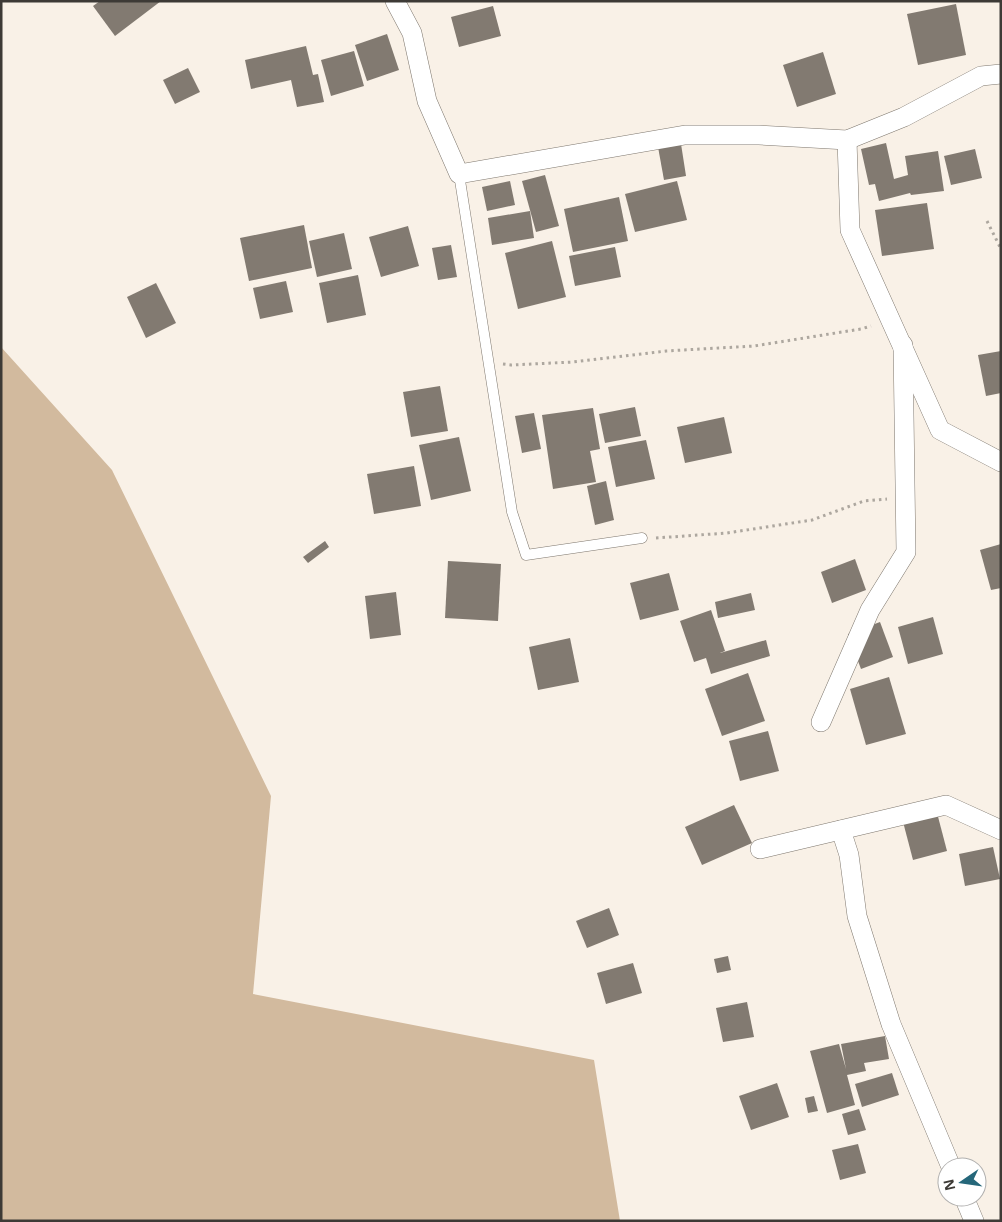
<svg xmlns="http://www.w3.org/2000/svg" width="1002" height="1222" viewBox="0 0 1002 1222" font-family="'Open Sans',sans-serif">
	<style>
		.green { fill: #d2ba9e }
		.building { fill: #827a71 }
		.lines { fill: none; stroke-linecap: round; stroke-linejoin: round }
		.lane-casing { stroke: #7e776e; stroke-width: 11 }
		.street-casing { stroke: #7e776e; stroke-width: 20 }
		.path { stroke: #ada79f; stroke-width: 3; stroke-dasharray: 2.5 4; stroke-linecap: butt }
		.lane { stroke: #fff; stroke-width: 10 }
		.street { stroke: #fff; stroke-width: 19 }
	</style>
	<rect width="100%" height="100%" fill="#f9f1e7"/>
	<polygon class="green" points="1,347 112,470 271,796 253,994 594,1060 620,1221 1,1221"/>
	<g class="building">
		<polygon points="100,1 161,1 115,36 93,6"/>
		<polygon points="956,4 966,55 918,65 907,14"/>
		<polygon points="493,6 501,36 459,47 451,17"/>
		<polygon points="387,34 399,70 367,81 355,45"/>
		<polygon points="306,46 313,75 318,74 324,102 297,107 291,80 251,89 245,60"/>
		<polygon points="354,51 364,86 331,96 321,60"/>
		<polygon points="823,52 836,94 797,107 783,65"/>
		<polygon points="188,68 200,92 175,104 163,80"/>
		<polygon points="886,143 894,179 908,175 905,156 938,151 944,191 911,195 910,193 879,201 875,184 869,185 861,149"/>
		<polygon points="681,144 686,176 664,180 658,147"/>
		<polygon points="975,149 982,178 951,185 944,156"/>
		<polygon points="545,175 559,226 536,232 522,181"/>
		<polygon points="510,181 515,205 487,211 482,187"/>
		<polygon points="677,181 687,220 635,232 625,194"/>
		<polygon points="619,197 628,241 573,252 564,209"/>
		<polygon points="927,203 934,249 882,256 875,210"/>
		<polygon points="530,211 534,238 492,245 488,218"/>
		<polygon points="304,225 312,268 249,281 240,238"/>
		<polygon points="408,226 419,266 381,277 369,237"/>
		<polygon points="344,233 352,269 317,277 309,241"/>
		<polygon points="552,241 566,297 518,309 505,253"/>
		<polygon points="451,245 457,277 438,280 432,248"/>
		<polygon points="615,247 621,277 575,286 569,256"/>
		<polygon points="358,275 366,315 327,323 319,283"/>
		<polygon points="286,281 293,312 260,319 253,288"/>
		<polygon points="156,283 176,323 146,338 127,297"/>
		<polygon points="1001,351 1001,393 986,396 978,355"/>
		<polygon points="440,386 448,431 411,437 403,392"/>
		<polygon points="635,407 641,436 605,443 599,414"/>
		<polygon points="593,408 600,449 590,451 596,482 553,489 542,415"/>
		<polygon points="534,413 541,449 522,453 515,416"/>
		<polygon points="724,417 732,453 685,463 677,427"/>
		<polygon points="459,437 471,491 431,500 419,445"/>
		<polygon points="646,440 655,479 616,487 608,447"/>
		<polygon points="414,466 421,506 374,514 367,474"/>
		<polygon points="606,481 614,520 595,525 587,486"/>
		<polygon points="325,541 329,547 308,563 303,557"/>
		<polygon points="1001,544 1001,588 991,590 980,550"/>
		<polygon points="855,559 866,590 832,603 821,572"/>
		<polygon points="448,561 501,564 498,621 445,618"/>
		<polygon points="669,573 679,610 640,620 630,583"/>
		<polygon points="396,592 401,635 370,639 365,596"/>
		<polygon points="751,593 755,610 718,618 715,602"/>
		<polygon points="711,610 725,651 720,653 766,640 770,656 711,674 706,658 694,662 680,621"/>
		<polygon points="933,617 943,654 908,664 898,627"/>
		<polygon points="880,622 893,657 861,669 848,634"/>
		<polygon points="570,638 579,682 538,690 529,647"/>
		<polygon points="748,673 765,721 722,736 705,689"/>
		<polygon points="889,677 906,734 866,745 850,689"/>
		<polygon points="768,731 779,771 740,781 729,741"/>
		<polygon points="734,805 752,843 702,865 685,827"/>
		<polygon points="936,809 947,851 913,860 902,818"/>
		<polygon points="993,847 1000,879 965,886 959,854"/>
		<polygon points="609,908 619,935 587,948 576,921"/>
		<polygon points="728,956 731,970 717,973 714,959"/>
		<polygon points="633,963 642,993 606,1004 597,973"/>
		<polygon points="747,1002 754,1037 723,1042 716,1008"/>
		<polygon points="885,1036 889,1059 864,1063 866,1071 847,1075 855,1105 827,1113 810,1051 839,1044 846,1069 841,1044"/>
		<polygon points="892,1073 899,1095 862,1107 855,1084"/>
		<polygon points="777,1083 789,1117 751,1130 739,1096"/>
		<polygon points="814,1096 818,1111 808,1113 805,1098"/>
		<polygon points="859,1109 866,1130 848,1135 842,1114"/>
		<polygon points="858,1144 866,1173 840,1180 832,1150"/>
	</g>
	<g class="lines">
		<defs>
			<polyline id="lane" points="459,174 512,512 526,555 642,538"/>
			<g id="street">
				<polyline points="395,1 412,33 427,101 459,174 685,135 759,135 847,140 904,117 981,76 1001,74"/>
				<polyline points="847,140 850,230 940,430 1001,462"/>
				<polyline points="821,722 870,610 906,552 903,345"/>
				<polyline points="841,830 849,855 857,916 891,1024 951,1167"/>
				<polyline points="760,849 946,805 1001,830"/>
				<polyline points="964,1197 974,1221"/>
			</g>
		</defs>
		<use href="#lane" class="lane-casing"/>
		<use href="#street" class="street-casing"/>
		<g class="path">
			<polyline points="987,221 1001,249"/>
			<polyline points="503,364 511,365 573,362 666,351 754,346 861,329 871,326"/>
			<polyline points="656,538 727,533 812,520 864,501 887,499"/>
		</g>
		<use href="#lane" class="lane"/>
		<use href="#street" class="street"/>
	</g>
	<rect width="1002" height="1222" fill="none" stroke="#3d3a36" stroke-width="5"/>
	<g transform="translate(962 1182) rotate(257)"><circle r="24" fill="#ffffff" stroke="#b1b0af"/>
	<path d="M0-4L9 19L0 12L-9 19Z" fill="#25677a"/>
	<text y="-8" font-size="14" font-weight="bold" text-anchor="middle" fill="#3d3a36">N</text>
	</g>
</svg>
